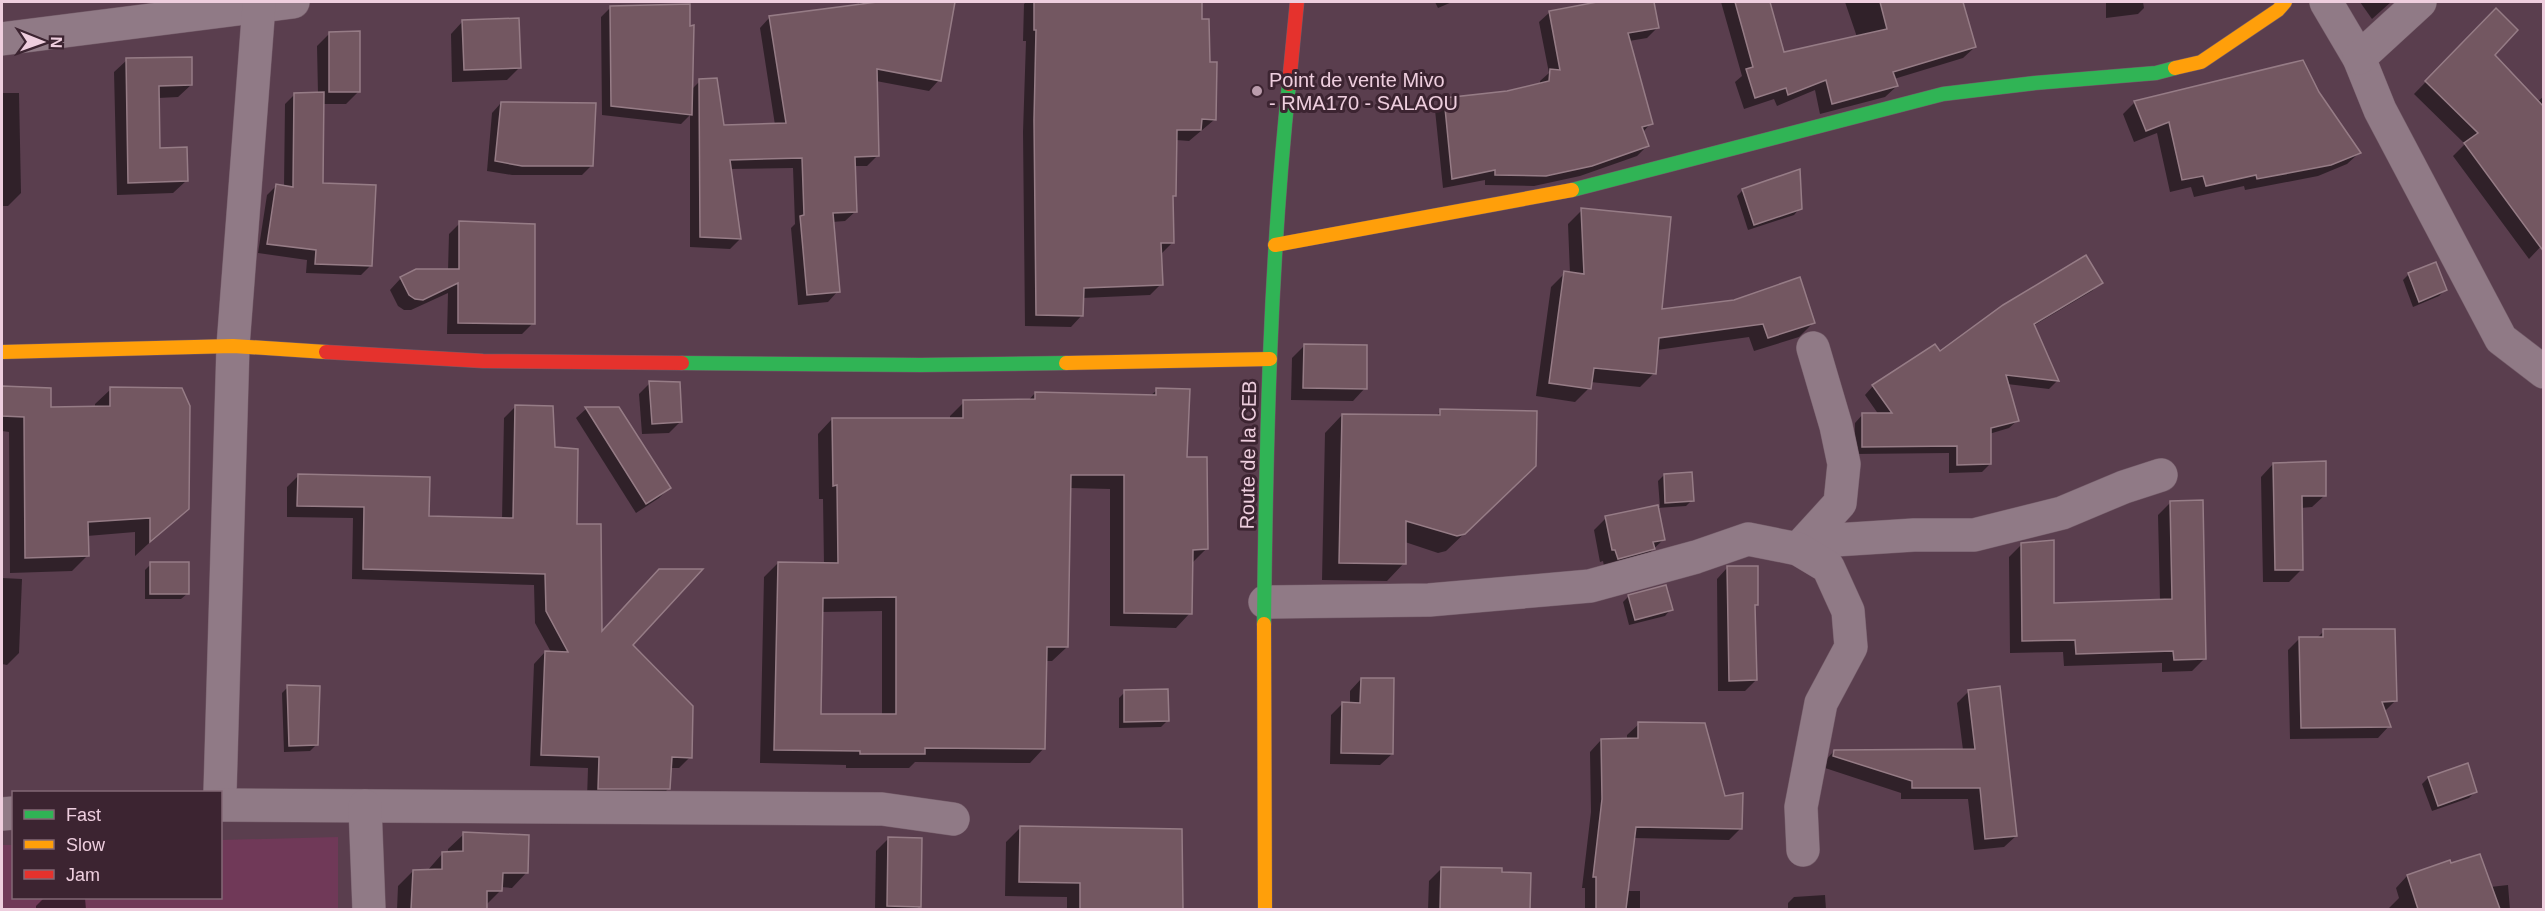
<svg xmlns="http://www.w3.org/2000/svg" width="2545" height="911" viewBox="0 0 2545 911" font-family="Arial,sans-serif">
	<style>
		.built { fill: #703958 }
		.shadow { fill: #0007; fill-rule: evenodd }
		.building { fill: #735761; stroke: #967c86; stroke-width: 1.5; fill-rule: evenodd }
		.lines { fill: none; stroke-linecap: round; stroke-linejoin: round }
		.street-casing { stroke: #735b68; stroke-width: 34 }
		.fast-casing { stroke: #735b68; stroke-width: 15 }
		.slow-casing { stroke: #735b68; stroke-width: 15 }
		.jam-casing { stroke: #735b68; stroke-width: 15 }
		.street { stroke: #907a86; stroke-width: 33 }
		.fast { stroke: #30b455; stroke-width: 14 }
		.slow { stroke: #ff9f0a; stroke-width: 14 }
		.jam { stroke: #e5322d; stroke-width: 14 }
		.poi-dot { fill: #ba9cac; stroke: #3c2431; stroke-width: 2 }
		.labels { text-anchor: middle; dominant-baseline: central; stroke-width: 6; stroke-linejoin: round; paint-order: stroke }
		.poi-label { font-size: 20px; fill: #eecede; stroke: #3c2431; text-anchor: start }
		.street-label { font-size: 20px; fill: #eecede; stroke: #3c2431 }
	</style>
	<rect width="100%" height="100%" fill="#5a3e4e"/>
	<polygon class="built" points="338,837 338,909 2,909 2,845 13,845 14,898 220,898 221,840"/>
	<g class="shadow">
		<polygon points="860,2 953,2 939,80 929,91 876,81 877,156 867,166 854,166 856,211 845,221 832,222 838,291 828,302 798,305 791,228 795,224 793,168 729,169 740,239 730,249 690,247 690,115 681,124 602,115 601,17 611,7 691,90 700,81 723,126 775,125 760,28 770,17 858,6"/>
		<polygon points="1026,2 1200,2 1200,21 1209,64 1214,120 1189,141 1176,140 1175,196 1171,199 1173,242 1161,254 1161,284 1150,295 1082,298 1082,315 1071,327 1025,326 1023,132 1026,41 1023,41 1024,4"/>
		<polygon points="1435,2 1452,2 1438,8"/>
		<polygon points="1604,2 1652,2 1657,28 1647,38 1629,41 1651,123 1643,132 1647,146 1637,156 1580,176 1534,186 1485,185 1485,180 1443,188 1435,110 1445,99 1507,92 1540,84 1540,81 1549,73 1539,22 1550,12"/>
		<polygon points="1721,2 1769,2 1783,54 1857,37 1845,2 1961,2 1975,47 1963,58 1894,79 1897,86 1885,97 1820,114 1815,90 1777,106 1774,99 1744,109 1735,82 1742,76"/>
		<polygon points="2106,2 2143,2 2144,8 2138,14 2106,18"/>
		<polygon points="2360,2 2391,2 2372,19"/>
		<polygon points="2496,10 2492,55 2537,102 2544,96 2544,243 2529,259 2453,156 2465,144 2414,94"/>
		<polygon points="463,21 519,68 507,80 452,82 451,34"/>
		<polygon points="330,33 359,91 346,104 322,104 321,184 370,266 361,275 306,273 307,260 258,253 267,195 276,186 284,187 285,104 295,94 318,94 317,46"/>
		<polygon points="127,60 191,85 178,97 158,98 159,149 186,181 173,193 117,195 114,72"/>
		<polygon points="2,93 19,93 21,193 8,206 2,206"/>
		<polygon points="2318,93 2359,153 2347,164 2318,176 2245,190 2244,186 2194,197 2191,187 2170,192 2157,133 2134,142 2123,114 2135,102"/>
		<polygon points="501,103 592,165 582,175 512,175 487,171 492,113"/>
		<polygon points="1743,190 1800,208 1794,215 1748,230 1737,196"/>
		<polygon points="1582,210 1660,311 1813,323 1799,337 1754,351 1749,337 1657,350 1654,373 1640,387 1590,382 1589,388 1575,402 1536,396 1551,287 1565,273 1570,274 1568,224"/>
		<polygon points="460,223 533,323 522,334 447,334 448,293 411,310 404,310 398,306 390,290 401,278 448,271 449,234"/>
		<polygon points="2409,274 2445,290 2439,296 2413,307 2403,280"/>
		<polygon points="2101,282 2092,291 2033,326 2057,381 2049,389 2007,384 2018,420 2009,428 1989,434 1990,464 1982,472 1949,473 1949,453 1854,454 1855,423 1863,414 1879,415 1865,395 1873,386 1939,353"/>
		<polygon points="1305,345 1365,388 1353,401 1291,400 1292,358"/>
		<polygon points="650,383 680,422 669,433 642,434 639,394"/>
		<polygon points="2,387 50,390 50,409 95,408 95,404 111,389 187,508 135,556 135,532 87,536 88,555 72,571 10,573 9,432 2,431"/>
		<path d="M 1157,390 L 1186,459 L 1206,549 L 1191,564 L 1190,613 L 1176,628 L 1110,626 L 1110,489 L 1070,488 L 1067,647 L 1052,661 L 1045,661 L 1044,748 L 1030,763 L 915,762 L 909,768 L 846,768 L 846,765 L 760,763 L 764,577 L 778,563 L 824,565 L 823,499 L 819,499 L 818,434 L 832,419 L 950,420 L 950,416 L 964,402 L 1028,401 L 1035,393 L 1150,396 ZM 882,611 L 882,716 L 819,716 L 821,612 Z"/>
		<polygon points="516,406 553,448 575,526 601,634 631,645 690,757 679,768 670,768 669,788 657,800 587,799 588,768 530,766 534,664 545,652 551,652 535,623 534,585 352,579 353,518 287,517 287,487 299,475 428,518 502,520 504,418"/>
		<polygon points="586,409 669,488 659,498 636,513 576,418"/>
		<polygon points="1441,411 1517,483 1446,551 1438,553 1405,542 1404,563 1387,581 1322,580 1325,433 1342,415 1435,417"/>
		<polygon points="2273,464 2325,495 2312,507 2301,508 2302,569 2289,582 2263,582 2261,477"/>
		<polygon points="1664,475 1692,500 1686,506 1657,508 1664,539 1641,561 1605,571 1603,561 1600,562 1594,530 1606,518 1660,507 1658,481"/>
		<polygon points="2171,502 2204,659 2192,671 2162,672 2162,663 2064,666 2063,652 2010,653 2009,557 2022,544 2053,604 2160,601 2158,515"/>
		<polygon points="151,564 188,593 181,599 145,599 145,570"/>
		<polygon points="1727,568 1757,604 1753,608 1756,680 1745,691 1718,691 1717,579"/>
		<polygon points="2,578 22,579 19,653 7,665 2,664"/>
		<polygon points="1629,596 1671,609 1665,616 1629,625 1623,602"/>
		<polygon points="2324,631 2395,701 2384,712 2389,726 2378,738 2290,739 2288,650 2300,638 2317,638"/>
		<polygon points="1361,679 1392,754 1380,765 1330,764 1331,715 1342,704 1350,704 1350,691"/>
		<polygon points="288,687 316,745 310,751 284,752 282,693"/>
		<polygon points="1969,691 2016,836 2004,847 1974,850 1968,799 1901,799 1901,793 1822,767 1823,763 1834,751 1963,750 1957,703"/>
		<polygon points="1125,692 1167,721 1161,727 1119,728 1119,698"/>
		<polygon points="1639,724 1724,797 1741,828 1729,840 1633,838 1627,891 1640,891 1640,910 1585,910 1585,888 1582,888 1591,812 1590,752 1601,740 1627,740 1627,735"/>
		<polygon points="2467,765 2475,792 2469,798 2432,811 2422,784 2428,778"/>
		<polygon points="1020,828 1181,830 1181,910 1067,910 1067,897 1005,896 1006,842"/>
		<polygon points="464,834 527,872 512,888 501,887 501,890 485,906 485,910 397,910 398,886 413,871 427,871 442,854 448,853 448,849"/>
		<polygon points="888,839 919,906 916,910 875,910 876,851"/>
		<polygon points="2449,862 2490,887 2508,885 2510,910 2387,910 2399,898 2396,888 2407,876"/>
		<polygon points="1441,869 1529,874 1529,910 1428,910 1429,881"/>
		<polygon points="1825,895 1826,910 1788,910 1788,903 1794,897"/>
		<polygon points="44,898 85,898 86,910 36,910 36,906"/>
	</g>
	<g class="building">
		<polygon points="877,2 955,2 941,81 877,69 879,156 855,157 857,212 833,213 840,292 807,295 800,216 804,215 802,158 730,160 741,239 700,237 699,79 717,78 724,125 786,123 769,16"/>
		<polygon points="1034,2 1202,2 1202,19 1209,19 1210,62 1217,62 1216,120 1202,119 1201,130 1177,130 1176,196 1173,196 1174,243 1161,243 1163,285 1084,288 1083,316 1036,315 1034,120 1036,30 1034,30"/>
		<polygon points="1597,2 1654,2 1659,28 1628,33 1653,124 1642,127 1649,146 1592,166 1546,176 1495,175 1495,170 1452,179 1444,98 1507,91 1549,81 1550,69 1560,70 1549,11"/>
		<polygon points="1735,2 1770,2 1784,52 1887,29 1880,2 1963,2 1976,47 1893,72 1898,86 1832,104 1826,80 1788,95 1786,88 1755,98 1746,69 1753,67"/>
		<polygon points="690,4 690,26 694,25 692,115 611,106 610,6"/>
		<polygon points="2496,8 2518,30 2495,55 2544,107 2544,252 2464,143 2478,133 2425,81"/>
		<polygon points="519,18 521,68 464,70 462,20"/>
		<polygon points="360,31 360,92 329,92 329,32"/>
		<polygon points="192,57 192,85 159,86 160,148 187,147 188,181 128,183 126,58"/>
		<polygon points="2303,60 2319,92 2361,153 2331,165 2257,179 2256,175 2206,186 2203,176 2182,180 2169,122 2146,131 2134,101"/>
		<polygon points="324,92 323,183 376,185 372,266 315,264 316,250 267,244 276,184 293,187 294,93"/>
		<polygon points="501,102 596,103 593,166 522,166 495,161"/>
		<polygon points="1800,169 1802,209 1754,225 1742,189"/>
		<polygon points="1581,208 1671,217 1662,309 1734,300 1800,277 1815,323 1768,338 1763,324 1659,338 1656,374 1594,368 1591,389 1549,383 1564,271 1584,274"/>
		<polygon points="459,221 535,224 535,324 458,323 458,283 423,300 415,299 409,295 400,277 416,269 459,269"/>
		<polygon points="2086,255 2103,283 2034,324 2059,381 2006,375 2019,421 1991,428 1991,464 1957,465 1957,446 1862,447 1862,413 1892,413 1872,385 1935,344 1940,351 2003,305"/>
		<polygon points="2436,262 2447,290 2419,302 2408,273"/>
		<polygon points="1304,344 1367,345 1367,389 1303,388"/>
		<polygon points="649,381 680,382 682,422 652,424"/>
		<polygon points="2,386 51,388 51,407 110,406 110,387 182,388 190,406 189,509 150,542 150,518 88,522 89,556 25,558 24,417 2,416"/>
		<path d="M 1156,388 L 1190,389 L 1187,457 L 1207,457 L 1208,549 L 1193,550 L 1192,614 L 1124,613 L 1124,475 L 1071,475 L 1068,647 L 1047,647 L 1045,749 L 925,748 L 925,754 L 860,754 L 860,751 L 774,750 L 778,562 L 838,563 L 837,485 L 833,486 L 832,418 L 963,418 L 963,400 L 1035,399 L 1035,392 L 1156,395 ZM 896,597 L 896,714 L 821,714 L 823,598 Z"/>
		<polygon points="515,405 553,406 555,447 578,449 577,524 601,524 602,631 659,569 703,569 633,645 693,706 692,758 672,757 670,789 598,789 599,757 541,755 545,651 568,652 546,611 545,574 363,569 364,507 297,506 298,474 430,477 429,516 513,518"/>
		<polygon points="585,407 619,407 671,488 646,504"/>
		<polygon points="1440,409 1537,411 1536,466 1465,534 1457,536 1406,521 1406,564 1339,563 1342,414 1440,415"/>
		<polygon points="2326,461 2326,496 2302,496 2303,570 2275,570 2273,463"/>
		<polygon points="1692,472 1694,501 1665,503 1664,474"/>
		<polygon points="2203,500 2206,659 2174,660 2173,651 2076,654 2075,640 2022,641 2021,543 2054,540 2054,603 2172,599 2170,501"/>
		<polygon points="1658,505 1665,540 1653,542 1655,549 1618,559 1615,550 1612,550 1605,516"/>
		<rect x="150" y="562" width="39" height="32"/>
		<polygon points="1727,566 1758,566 1758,605 1755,605 1757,680 1729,681"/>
		<polygon points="1666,585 1673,610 1635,620 1628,595"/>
		<polygon points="2323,629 2395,629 2397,701 2382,702 2391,727 2301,728 2299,637 2323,637"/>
		<polygon points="1361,678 1394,678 1393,754 1341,753 1342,702 1360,703"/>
		<polygon points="287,685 320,686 318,745 289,746"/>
		<polygon points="2000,686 2017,836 1985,839 1980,788 1912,788 1912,781 1833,756 1834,750 1975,749 1968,690"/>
		<polygon points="1168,689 1169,721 1124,722 1124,690"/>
		<polygon points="1638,722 1705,723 1725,796 1743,793 1742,829 1636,827 1626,909 1596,909 1596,877 1593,877 1602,799 1601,739 1638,738"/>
		<polygon points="2468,763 2477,792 2438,806 2428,777"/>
		<polygon points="1020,826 1182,829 1183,909 1080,909 1080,883 1019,882"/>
		<polygon points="463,832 529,835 528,873 503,873 502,891 487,891 487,909 411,909 413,870 442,869 442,852 463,851"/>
		<polygon points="888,837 922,838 921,907 887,906"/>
		<polygon points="2480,854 2500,909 2418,909 2407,875 2450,860 2451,863"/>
		<polygon points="1441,867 1502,868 1502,872 1531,873 1530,909 1440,909"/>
	</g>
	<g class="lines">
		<defs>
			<g id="street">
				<polyline points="2326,2 2359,58 2380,110 2501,339 2544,372"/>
				<polyline points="2,39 293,2"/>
				<polyline points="2359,58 2420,2"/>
				<polyline points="1813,348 1836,426 1844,464 1840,503 1798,549 1835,540 1914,535 1974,535 2062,513 2124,487 2161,475"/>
				<polyline points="1265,602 1429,600 1590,586 1696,557 1748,539 1798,549 1828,567 1848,611 1851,647 1821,703 1801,807 1803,850"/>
				<polyline points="220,792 233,346 259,5"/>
				<polyline points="220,805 882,809 953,819"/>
				<polyline points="365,806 369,910"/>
				<polyline points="2,814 14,813"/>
			</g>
			<g id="fast">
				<polyline points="1572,190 1943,94 2035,83 2156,73 2175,68"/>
				<polyline points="682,363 921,365 1066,363"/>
				<path d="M 1264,624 C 1266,444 1270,263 1289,84"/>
			</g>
			<g id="slow">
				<polyline points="2175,68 2201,62 2278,10 2285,2"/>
				<polyline points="1275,245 1572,190"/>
				<polyline points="2,352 233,346 326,352"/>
				<polyline points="1066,363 1270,359"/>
				<polyline points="1264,624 1265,910"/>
			</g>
			<g id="jam">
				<polyline points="1289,84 1297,2"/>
				<polyline points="326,352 483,361 682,363"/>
			</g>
		</defs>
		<use href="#street" class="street-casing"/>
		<use href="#fast" class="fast-casing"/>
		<use href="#slow" class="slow-casing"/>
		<use href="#jam" class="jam-casing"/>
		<use href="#street" class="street"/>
		<use href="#fast" class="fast"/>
		<use href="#slow" class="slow"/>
		<use href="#jam" class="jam"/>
	</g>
	<circle class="poi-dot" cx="1257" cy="91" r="6"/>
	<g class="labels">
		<g class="poi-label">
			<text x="1269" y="80">Point de vente Mivo<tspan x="1269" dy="23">- RMA170 - SALAOU</tspan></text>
		</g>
		<g class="street-label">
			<text transform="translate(1248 455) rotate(-89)">Route de la CEB</text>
		</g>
	</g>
	<rect width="2545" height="911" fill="none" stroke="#eecede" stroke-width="6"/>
	<rect x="12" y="791" width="210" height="108" fill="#3c2431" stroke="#836876" stroke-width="1.5"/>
	<rect x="24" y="810" width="30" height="9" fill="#30b455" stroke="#836876" stroke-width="1.5"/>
	<text x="66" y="821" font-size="18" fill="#eecede">Fast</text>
	<rect x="24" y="840" width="30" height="9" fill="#ff9f0a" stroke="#836876" stroke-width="1.5"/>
	<text x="66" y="851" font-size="18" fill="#eecede">Slow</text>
	<rect x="24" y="870" width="30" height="9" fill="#e5322d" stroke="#836876" stroke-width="1.5"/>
	<text x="66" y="881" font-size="18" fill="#eecede">Jam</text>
	<g transform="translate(42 42) rotate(91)" stroke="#3c2431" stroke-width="4.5" paint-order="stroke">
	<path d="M0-4.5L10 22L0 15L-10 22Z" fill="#eecede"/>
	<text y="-9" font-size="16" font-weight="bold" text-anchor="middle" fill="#eecede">N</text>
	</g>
</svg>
